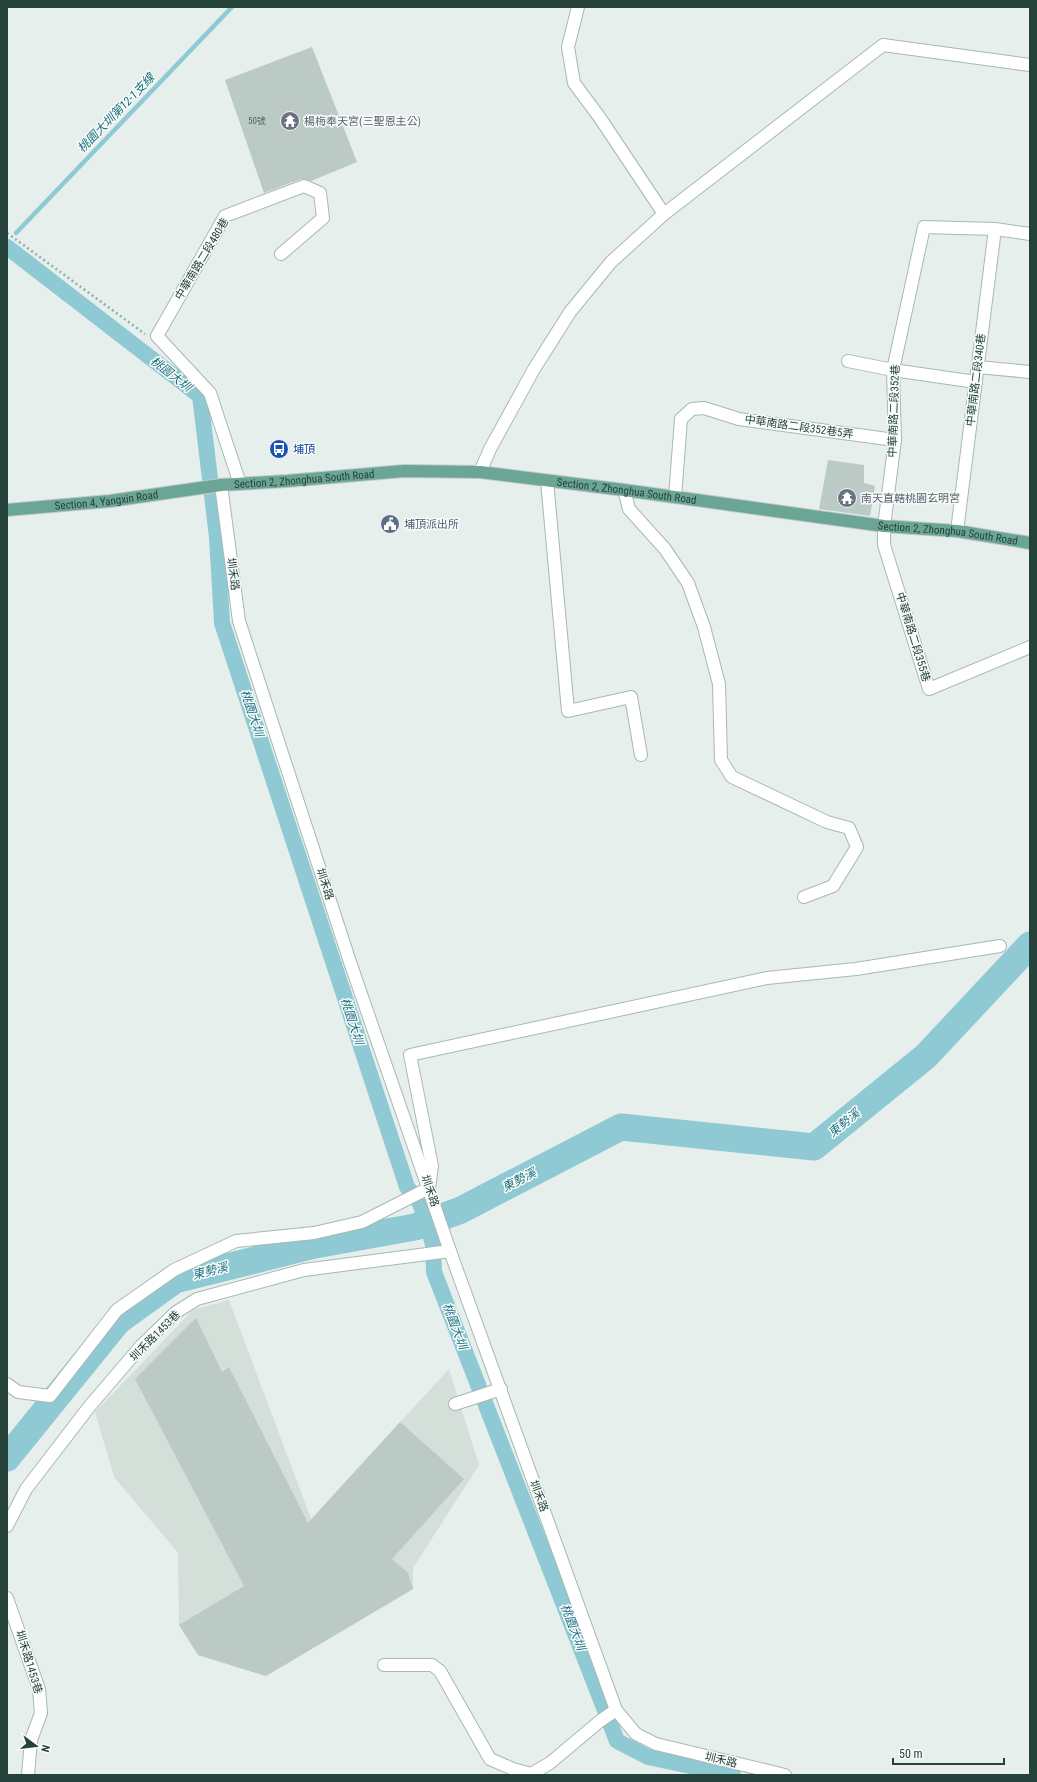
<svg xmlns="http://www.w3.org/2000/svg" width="1037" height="1782" viewBox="0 0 1037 1782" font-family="'Roboto Condensed','Noto Sans TC',sans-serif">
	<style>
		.built { fill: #d4dfda }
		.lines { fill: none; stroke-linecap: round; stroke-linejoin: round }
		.stream { stroke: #8ec9d4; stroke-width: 4.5 }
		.canal { stroke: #8ec9d4; stroke-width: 16 }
		.river { stroke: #8ec9d4; stroke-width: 27 }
		.building { fill: #bbcac4 }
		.minor-casing { stroke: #a8b8b2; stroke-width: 14 }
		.major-casing { stroke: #c2cac8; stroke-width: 14 }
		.path { stroke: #86b3a5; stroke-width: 2.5; stroke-dasharray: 2 3; stroke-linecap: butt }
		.minor { stroke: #fff; stroke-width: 12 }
		.major { stroke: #6aa596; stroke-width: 12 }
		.labels { text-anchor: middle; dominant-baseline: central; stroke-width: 3; stroke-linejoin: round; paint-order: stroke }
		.number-label { font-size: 9px; fill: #4a645c }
		.worship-label { font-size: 11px; fill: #5b616d; stroke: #f7fbf9; text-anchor: start }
		.street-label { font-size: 11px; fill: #24423a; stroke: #f7fbf9 }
		.transit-label { font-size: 11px; fill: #164399; stroke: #f7fbf9; text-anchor: start }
		.service-label { font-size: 11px; fill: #4e5e75; stroke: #f7fbf9; text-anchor: start }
		.water-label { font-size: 12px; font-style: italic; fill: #1c6f80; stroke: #f7fbf9 }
	</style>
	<rect width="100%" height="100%" fill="#e6efeb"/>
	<polygon class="built" points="229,1300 311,1519 449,1369 479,1465 413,1568 413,1589 266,1676 198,1655 179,1625 178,1553 114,1477 95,1412 193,1310"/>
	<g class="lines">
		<g class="stream">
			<polyline points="16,233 232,7"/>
			<polyline points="7,243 8,241"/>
		</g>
		<polyline class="canal" points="7,247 200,396 217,537 222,623 407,1187 420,1203 433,1244 434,1272 617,1741 648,1757 733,1775"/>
		<polyline class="river" points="7,1458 118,1321 175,1280 315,1245 415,1227 461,1210 621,1127 814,1147 926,1056 1030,945"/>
	</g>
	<g class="building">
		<polygon points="312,47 357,162 311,181 301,179 264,193 225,80"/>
		<polygon points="828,460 864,465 864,483 875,486 870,516 819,509"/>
		<polygon points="196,1318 222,1372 229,1367 308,1523 400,1422 464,1479 392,1559 408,1573 413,1589 266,1676 198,1655 179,1625 244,1586 135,1379"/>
	</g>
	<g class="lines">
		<defs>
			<g id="minor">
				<polyline points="578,7 568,47 574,83 600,118 664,214"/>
				<polyline points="1030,234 995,229 924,227 893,370 895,440 884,526 884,545 929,689 1030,647"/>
				<polyline points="848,361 893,370 976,382"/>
				<polyline points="978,367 1030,372"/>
				<polyline points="480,472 490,449 534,369 570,312 611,262 664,214 883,45 1030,65"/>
				<polyline points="547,481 568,711 631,697 641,755"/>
				<polyline points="240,484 210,393 157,336 225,216 304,186 320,193 323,218 281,254"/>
				<polyline points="221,485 239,621 350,962 450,1251 616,1710 636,1734 656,1744 785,1775"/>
				<polyline points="624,490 629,509 665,549 688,583 704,627 719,684 721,760 732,777 827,822 849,828 857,847 833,886 804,897"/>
				<polyline points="675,497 681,419 692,409 704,408 739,419 895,440"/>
				<polyline points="957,531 995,229"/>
				<polyline points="7,1384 18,1392 50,1396 117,1310 174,1270 236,1241 314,1233 362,1222 429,1188 432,1166 410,1055 767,978 856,969 1000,946"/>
				<polyline points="455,1404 501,1389"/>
				<polyline points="7,1526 26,1489 89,1407 141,1346 175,1313 197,1299 304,1270 450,1251"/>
				<polyline points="7,1598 39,1689 41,1713 31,1740 28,1775"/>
				<polyline points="384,1665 432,1665 440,1671 490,1759 513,1769 531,1774 550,1763 600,1721 616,1710"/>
			</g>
			<g id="major">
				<path id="s1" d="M 7,510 L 110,501 L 221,485 L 287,481 L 404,471 L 480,472 L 624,490 L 884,526 L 957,531 L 1030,543"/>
			</g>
		</defs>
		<use href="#minor" class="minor-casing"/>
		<use href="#major" class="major-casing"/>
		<polyline class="path" points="7,233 145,334"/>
		<use href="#minor" class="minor"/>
		<use href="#major" class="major"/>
	</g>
	<defs>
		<symbol id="temple-disc" viewBox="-11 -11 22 22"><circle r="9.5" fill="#6b7280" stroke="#f7fbf9"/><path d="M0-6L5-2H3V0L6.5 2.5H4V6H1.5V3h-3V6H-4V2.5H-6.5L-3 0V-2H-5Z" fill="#fff"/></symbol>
		<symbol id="bus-disc" viewBox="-11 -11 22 22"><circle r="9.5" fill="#1a4fb4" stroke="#f7fbf9"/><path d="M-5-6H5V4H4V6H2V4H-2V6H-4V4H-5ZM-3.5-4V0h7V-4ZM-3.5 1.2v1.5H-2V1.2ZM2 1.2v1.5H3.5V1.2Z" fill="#fff"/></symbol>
		<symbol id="civic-disc" viewBox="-11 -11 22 22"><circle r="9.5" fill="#5c6f8a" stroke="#f7fbf9"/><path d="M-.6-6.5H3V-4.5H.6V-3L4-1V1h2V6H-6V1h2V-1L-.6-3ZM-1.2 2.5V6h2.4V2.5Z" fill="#fff"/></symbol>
	</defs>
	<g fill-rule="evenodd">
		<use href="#temple-disc" x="279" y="110" width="22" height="22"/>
		<use href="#bus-disc" x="268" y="438" width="22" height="22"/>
		<use href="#temple-disc" x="836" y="487" width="22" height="22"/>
		<use href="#civic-disc" x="379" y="513" width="22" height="22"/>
	</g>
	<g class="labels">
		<g class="number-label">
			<text x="257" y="121">50號</text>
		</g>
		<g class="worship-label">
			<text x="304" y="121">楊梅奉天宮(三聖恩主公)</text>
			<text x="861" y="498">南天直轄桃園玄明宮</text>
		</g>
		<g class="street-label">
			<text transform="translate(202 259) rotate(-59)">中華南路二段480巷</text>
			<text transform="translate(976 380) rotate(-83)">中華南路二段340巷</text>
			<text transform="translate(894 411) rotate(-88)">中華南路二段352巷</text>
			<text transform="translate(799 427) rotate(8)">中華南路二段352巷5弄</text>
			<text stroke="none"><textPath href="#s1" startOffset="299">Section 2, Zhonghua South Road</textPath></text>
			<text stroke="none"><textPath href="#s1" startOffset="623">Section 2, Zhonghua South Road</textPath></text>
			<text stroke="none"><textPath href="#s1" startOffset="100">Section 4, Yangxin Road</textPath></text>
			<text stroke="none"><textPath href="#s1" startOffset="947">Section 2, Zhonghua South Road</textPath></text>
			<text transform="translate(233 574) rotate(82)">圳禾路</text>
			<text transform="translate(913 637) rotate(73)">中華南路二段355巷</text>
			<text transform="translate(325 884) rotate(72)">圳禾路</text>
			<text transform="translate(430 1191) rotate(71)">圳禾路</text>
			<text transform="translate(155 1336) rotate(-45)">圳禾路1453巷</text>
			<text transform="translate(539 1496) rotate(70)">圳禾路</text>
			<text transform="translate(29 1662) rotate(73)">圳禾路1453巷</text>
			<text transform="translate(721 1760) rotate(13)">圳禾路</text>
		</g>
		<g class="transit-label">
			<text x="293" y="449">埔頂</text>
		</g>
		<g class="service-label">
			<text x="404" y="524">埔頂派出所</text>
		</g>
		<g class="water-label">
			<text transform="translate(116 113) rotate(-46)">桃園大圳第12-1支線</text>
			<text transform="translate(171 374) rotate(38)">桃園大圳</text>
			<text transform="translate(252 713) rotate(72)">桃園大圳</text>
			<text transform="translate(352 1021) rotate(72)">桃園大圳</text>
			<text transform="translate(844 1123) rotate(-39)">東勢溪</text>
			<text transform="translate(519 1180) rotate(-27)">東勢溪</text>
			<text transform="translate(210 1271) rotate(-14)">東勢溪</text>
			<text transform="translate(455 1326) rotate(69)">桃園大圳</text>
			<text transform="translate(573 1627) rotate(69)">桃園大圳</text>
		</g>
	</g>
	<rect width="1037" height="1782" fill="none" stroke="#24423a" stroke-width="16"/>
	<g transform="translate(36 1746) rotate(105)" stroke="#f7fbf9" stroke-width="3" paint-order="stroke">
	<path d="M0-3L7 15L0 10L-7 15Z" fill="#24423a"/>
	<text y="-6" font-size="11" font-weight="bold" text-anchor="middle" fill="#24423a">N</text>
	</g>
	<path d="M893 1758v6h111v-6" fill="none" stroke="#24423a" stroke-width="2"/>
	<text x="899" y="1758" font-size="12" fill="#24423a" stroke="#f7fbf9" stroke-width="3" paint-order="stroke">50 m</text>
</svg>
